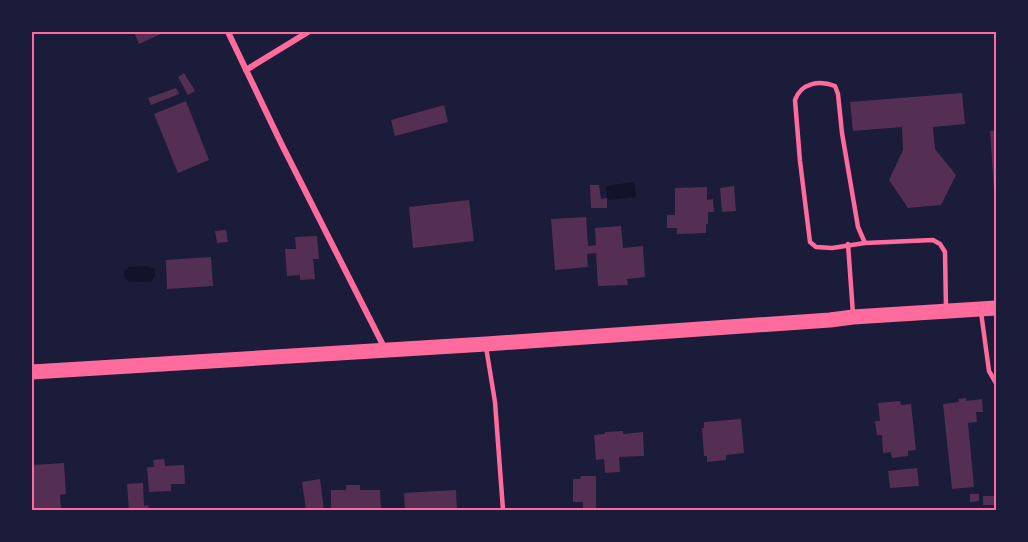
<svg xmlns="http://www.w3.org/2000/svg" width="1028" height="542" viewBox="0 0 1028 542" font-family="Montserrat,sans-serif">
	<style>
		.water { fill: #12122b }
		.building { fill: #542f53 }
		.lines { fill: none; stroke-linecap: round; stroke-linejoin: round }
		.service { stroke: #ff6b9d; stroke-width: 4.5 }
		.minor { stroke: #ff6b9d; stroke-width: 6 }
		.primary { stroke: #ff6b9d; stroke-width: 15 }
		.neatline { fill: none; stroke: #ff6b9d; stroke-width: 2 }
	</style>
	<rect width="100%" height="100%" fill="#1b1b3a"/>
	<g class="water">
		<polygon points="634,182 636,197 608,200 606,186"/>
		<polygon points="147,266 155,269 155,276 151,282 129,282 124,277 124,271 129,267"/>
	</g>
	<g class="building">
		<polygon points="134,32 160,32 161,34 139,44"/>
		<polygon points="184,73 195,91 188,95 178,77"/>
		<polygon points="176,88 179,94 151,105 148,98"/>
		<polygon points="962,93 965,124 933,127 935,149 956,175 941,205 908,208 889,180 903,150 902,127 853,131 850,102"/>
		<polygon points="186,101 209,160 178,173 154,114"/>
		<polygon points="444,105 448,122 395,136 391,120"/>
		<polygon points="996,130 996,204 995,204 990,131"/>
		<polygon points="590,185 599,185 601,199 607,198 607,208 591,208"/>
		<polygon points="734,186 736,211 722,212 720,188"/>
		<polygon points="707,187 707,200 713,199 714,212 708,212 708,224 706,224 706,233 677,234 677,228 667,228 667,215 675,215 675,188"/>
		<polygon points="469,200 474,241 413,248 409,207"/>
		<polygon points="586,217 588,246 596,245 595,228 621,226 623,248 643,246 645,277 627,279 628,285 598,286 596,253 587,254 588,267 555,270 551,219"/>
		<polygon points="226,230 228,242 217,243 215,231"/>
		<polygon points="317,236 319,259 313,259 315,279 300,280 300,275 287,276 285,249 296,249 295,237"/>
		<polygon points="211,257 213,286 167,289 166,260"/>
		<polygon points="966,398 966,401 982,399 983,412 976,412 977,422 968,423 974,487 952,489 943,404 959,402 958,399"/>
		<polygon points="900,401 901,405 911,404 916,450 908,451 908,456 892,458 891,452 883,453 882,435 877,435 875,421 880,421 878,403"/>
		<polygon points="741,419 744,453 726,455 726,460 707,462 707,456 704,456 702,428 704,428 704,422"/>
		<polygon points="623,431 623,434 643,432 644,456 619,457 620,472 605,473 604,459 596,460 594,435 605,434 605,432"/>
		<polygon points="164,459 165,466 184,465 185,484 171,484 171,491 149,492 147,467 154,467 153,460"/>
		<polygon points="64,463 66,494 60,495 61,510 32,510 32,465"/>
		<polygon points="917,468 919,486 890,488 888,471"/>
		<polygon points="581,476 596,476 596,510 583,510 583,502 573,502 573,479 580,479"/>
		<polygon points="320,479 324,510 306,510 302,482"/>
		<polygon points="143,483 144,506 148,505 149,510 129,510 127,484"/>
		<polygon points="346,485 360,485 360,490 380,490 381,510 331,510 331,490 346,490"/>
		<polygon points="456,490 457,510 405,510 404,493"/>
		<polygon points="970,494 979,494 979,501 970,502"/>
		<rect x="983" y="496" width="13" height="9"/>
	</g>
	<g class="lines">
		<g class="service">
			<path d="M 865,243 L 858,227 L 842,133 L 838,94 L 835,86 C 819,80 801,83 795,100 L 800,161 L 810,242 L 816,247 L 832,248 L 865,243 L 933,240 L 940,244 L 945,252 L 946,308"/>
			<polyline points="848,244 853,314"/>
			<polyline points="981,312 989,371 996,383"/>
			<polyline points="486,347 495,402 503,510"/>
		</g>
		<g class="minor">
			<polyline points="228,32 281,143 385,349"/>
			<polyline points="246,70 308,32"/>
		</g>
		<polyline class="primary" points="32,372 486,344 830,320 853,317 996,308"/>
	</g>
	<rect width="1028" height="542" fill="none" stroke="#1b1b3a" stroke-width="66"/>
	<rect x="33" y="33" width="962" height="476" class="neatline"/>
</svg>
